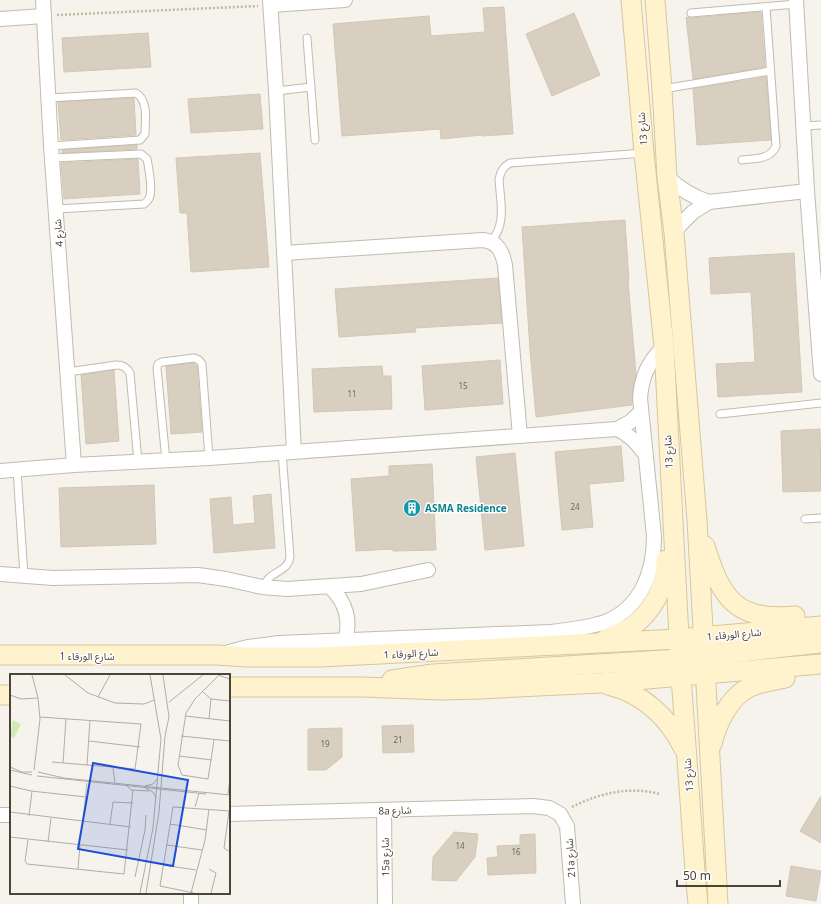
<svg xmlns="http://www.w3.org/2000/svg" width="821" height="904" viewBox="0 0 821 904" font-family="'Noto Sans','Noto Sans Arabic',sans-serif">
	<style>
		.building { fill: #d8cfc1; stroke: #d3c7b4 }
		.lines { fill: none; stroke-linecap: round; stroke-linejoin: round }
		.lane-casing { stroke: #c2bbae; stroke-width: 9 }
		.street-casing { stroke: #c2bbae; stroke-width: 16 }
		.secondary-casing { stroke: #d6c79b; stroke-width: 21 }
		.path { stroke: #c4b79f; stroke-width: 2.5; stroke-dasharray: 2 2; stroke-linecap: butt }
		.lane { stroke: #fff; stroke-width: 7 }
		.street { stroke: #fff; stroke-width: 14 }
		.secondary { stroke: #fff3cd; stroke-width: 19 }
		.labels { text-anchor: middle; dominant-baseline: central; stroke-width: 3; stroke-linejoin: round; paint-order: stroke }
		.number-label { font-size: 8px; fill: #6e675b }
		.street-label { font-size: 10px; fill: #4b4439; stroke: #fff }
		.culture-label { font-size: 10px; font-weight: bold; fill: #0d838f; stroke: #fff; text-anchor: start }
		.inset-road { fill: none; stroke: #b2ada4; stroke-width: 1 }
		.view { fill: #1d4ed8; fill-opacity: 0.15; stroke: #1d4ed8; stroke-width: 2 }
		.inset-edge { fill: none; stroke: #4b4439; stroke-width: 2 }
	</style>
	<rect width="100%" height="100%" fill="#f6f3ec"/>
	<g class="building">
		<polygon points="504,7 513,134 482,136 482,135 441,139 440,129 342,136 333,24 429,16 431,36 485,32 483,8"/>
		<polygon points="761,12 765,67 693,79 686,17 691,18"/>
		<polygon points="574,13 600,75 552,96 526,34"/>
		<polygon points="148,33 151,67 64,72 62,38"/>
		<polygon points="766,77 771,140 697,145 693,89"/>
		<polygon points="260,94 263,129 191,133 188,99"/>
		<polygon points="134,98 136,135 61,140 58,102"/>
		<polygon points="137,145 137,149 62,153 62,150"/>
		<polygon points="260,153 269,267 191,272 187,213 180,213 176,158"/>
		<polygon points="138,159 140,194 64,199 61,163"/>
		<polygon points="625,220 629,281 628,281 636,374 633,389 632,405 536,417 530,350 522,227"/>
		<polygon points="794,253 802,392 718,397 716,364 755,362 751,292 711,294 709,258"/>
		<polygon points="498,278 502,323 415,328 416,332 339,337 335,289"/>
		<polygon points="500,360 503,404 425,410 422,366"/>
		<polygon points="194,363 197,366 202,432 171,434 166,366"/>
		<polygon points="382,366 383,376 391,376 392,409 314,412 312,369"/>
		<polygon points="114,370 119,441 86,444 81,375"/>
		<polygon points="820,429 821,491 783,492 781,431"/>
		<polygon points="621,446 624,481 589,484 593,527 562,530 555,452"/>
		<polygon points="515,453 524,546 485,550 476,457"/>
		<polygon points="432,464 436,550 393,551 393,549 356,551 351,479 389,476 389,466"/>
		<polygon points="154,485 156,544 61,547 59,488"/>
		<polygon points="271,494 275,548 214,553 210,499 231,497 233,525 255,523 253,496"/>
		<polygon points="413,725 414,752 383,753 382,726"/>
		<polygon points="342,728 342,757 326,770 308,770 308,729"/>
		<polygon points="821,796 821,843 800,831"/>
		<polygon points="454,832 478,834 475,857 456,881 432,880 433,857"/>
		<polygon points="535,834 536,873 488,875 487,858 498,857 497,846 520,845 520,835"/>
		<polygon points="791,866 821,871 816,901 786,896"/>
	</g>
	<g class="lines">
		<defs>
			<g id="lane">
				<polyline points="691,13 796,4"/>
				<polyline points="307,38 315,140"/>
				<polyline points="663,89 770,71"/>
				<polyline points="276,91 311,87"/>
				<path d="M 49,98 L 136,93 C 149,101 145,121 145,134 L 140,140 L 51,146"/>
				<polyline points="804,126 821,125"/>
				<path d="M 52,158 L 141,154 L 147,159 C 149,168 152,188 150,196 C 149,200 147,202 144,204 L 57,209"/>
				<path d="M 742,160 C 755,158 770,160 776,146 L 766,7"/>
				<path d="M 491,241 C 507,225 500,199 499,179 C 501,171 503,167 510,163 L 644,153"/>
				<path d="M 68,372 L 116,365 C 123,365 126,367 130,373 L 138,462"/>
				<polyline points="720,414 821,403"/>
				<polyline points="166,461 157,368 158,364 162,362 194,358 199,360 202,364 209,458"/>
				<polyline points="17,470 24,576"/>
				<polyline points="805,519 821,518"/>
				<path d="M 262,587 C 265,584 267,580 270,577 C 279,570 288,569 290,557 L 282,452"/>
			</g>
			<g id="street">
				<polyline points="43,0 51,146 74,465"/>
				<polyline points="270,0 276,91 294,452"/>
				<polyline points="796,0 807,191 821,374"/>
				<polyline points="271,5 345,0"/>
				<polyline points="0,19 44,16"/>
				<path d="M 667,177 C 680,189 692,197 709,202"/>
				<polyline points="674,233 680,225 693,212 709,202 807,191"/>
				<path d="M 284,253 L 483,240 C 498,242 502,251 505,265 L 520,436"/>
				<path d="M 617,429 C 630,435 637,443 645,454"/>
				<polyline points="0,471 74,465 209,458 617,429 630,422 641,412"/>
				<polyline points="0,574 53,578 198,575 226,579 262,587 287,589 361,584 428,570"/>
				<path d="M 330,587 C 346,602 351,620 345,641"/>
				<path d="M 229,652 L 248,647 L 279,643 L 550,632 C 568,630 587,628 605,622 C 641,608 654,572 654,536 L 640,398 C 642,375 648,363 664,346"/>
				<polyline points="384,810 385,904"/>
				<polyline points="229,814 533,806 549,808 560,814 567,826 573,904"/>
				<polyline points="0,815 11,815"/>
				<polyline points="191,893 191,904"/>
			</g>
			<g id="secondary">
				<polyline points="631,0 644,153 664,346 681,676 695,871 698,904"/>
				<polyline points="655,0 662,89 667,177 674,233 697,520 718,904"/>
				<path d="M 705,546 C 721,598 736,622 795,616"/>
				<path d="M 606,639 C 614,635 623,632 631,627 C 653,612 666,586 666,560"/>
				<polyline points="0,655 217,655 246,657 320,657 678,639 821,626"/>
				<polyline points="693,660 704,656 821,643"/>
				<polyline points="392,680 433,674 680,659 691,653"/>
				<path d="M 608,685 C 643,693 669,718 684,749"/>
				<polyline points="229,687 363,687 441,690 480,689 601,683 821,664"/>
				<polyline points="0,695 11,695"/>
				<path d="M 712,744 C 717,723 729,698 748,688 C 759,682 773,681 785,678"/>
			</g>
		</defs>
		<use href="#lane" class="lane-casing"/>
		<use href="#street" class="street-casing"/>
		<use href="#secondary" class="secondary-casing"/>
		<g class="path">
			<polyline points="57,15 258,6"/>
			<path d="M 572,807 C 600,793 629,786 660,794"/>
		</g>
		<use href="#lane" class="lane"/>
		<use href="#street" class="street"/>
		<use href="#secondary" class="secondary"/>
	</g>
	<defs>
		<symbol id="building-disc" viewBox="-11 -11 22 22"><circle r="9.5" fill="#0f9aa8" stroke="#fff"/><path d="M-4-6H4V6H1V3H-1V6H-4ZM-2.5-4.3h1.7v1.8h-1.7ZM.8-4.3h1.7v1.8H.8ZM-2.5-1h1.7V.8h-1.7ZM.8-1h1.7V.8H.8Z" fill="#fff"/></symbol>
	</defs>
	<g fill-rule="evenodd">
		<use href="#building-disc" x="402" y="498" width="20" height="20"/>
	</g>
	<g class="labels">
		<g class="number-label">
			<text x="463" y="385">15</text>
			<text x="352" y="393">11</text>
			<text x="575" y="506">24</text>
			<text x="398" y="739">21</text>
			<text x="325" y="743">19</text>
			<text x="460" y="845">14</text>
			<text x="516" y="851">16</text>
		</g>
		<g class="street-label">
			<text transform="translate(642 129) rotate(-95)">شارع 13</text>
			<text transform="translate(58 233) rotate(-94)">شارع 4</text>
			<text transform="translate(668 452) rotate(-93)">شارع 13</text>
			<text transform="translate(734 634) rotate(-5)">شارع الورقاء 1</text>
			<text transform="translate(411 653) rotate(-3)">شارع الورقاء 1</text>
			<text x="87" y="656">شارع الورقاء 1</text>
			<text transform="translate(688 775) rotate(-94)">شارع 13</text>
			<text transform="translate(395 810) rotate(-2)">8a شارع</text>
			<text transform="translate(385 857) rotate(-91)">15a شارع</text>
			<text transform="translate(570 858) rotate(-94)">21a شارع</text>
		</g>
		<g class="culture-label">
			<text x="425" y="508">ASMA Residence</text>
		</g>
	</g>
	<g transform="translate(10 674)">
		<rect width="220" height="220" fill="#f6f3ec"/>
		<path d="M 3,46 L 11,50 L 4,64 L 0,62 Z" fill="#d2eab5"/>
		<path class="inset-road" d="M 22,1 L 28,24 L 30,45 L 24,96M 55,1 L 78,19 L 105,29 L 134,30 L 144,26M 208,1 L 220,5M 193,18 L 201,25 L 220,27M 0,21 L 11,25 L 28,24M 88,23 L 100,1M 159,28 L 193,1M 175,42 L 220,47M 30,43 L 131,50 L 125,95 L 42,88M 199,45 L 201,25M 171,62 L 220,67M 204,66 L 198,105 L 172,101 L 168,91 L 176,39 L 185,25 L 209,1M 79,67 L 130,73M 169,82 L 202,86M 53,89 L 56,45M 77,91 L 80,46M 0,93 L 12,98 L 22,98M 103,94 L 105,109M 0,96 L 22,101M 28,98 L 54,104 L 220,121M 27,102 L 196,120M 0,112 L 21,117 L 76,123M 117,112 L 121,116 L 139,117M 135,112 L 143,110 L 147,105M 135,114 L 143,118 L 146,124M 218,121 L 220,104M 185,133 L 189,119M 219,137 L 214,174 L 220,178M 0,138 L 121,153M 19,142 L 22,117M 73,147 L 77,109M 100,150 L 103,128 L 123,129M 160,150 L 197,156M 0,163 L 118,176M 18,166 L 15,187 L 17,190 L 114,200 L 123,116M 38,168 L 41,144M 157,171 L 192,176M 153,191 L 186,196M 68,195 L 70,171M 199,195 L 206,199 L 201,219M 125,203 L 135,156 L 136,141M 130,219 L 143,154 L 151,65 L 140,1M 136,219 L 149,138 L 155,62 L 159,43 L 153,1M 181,219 L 195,166 L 199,135M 184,219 L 150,212 L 163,133 L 220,137"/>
		<path class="view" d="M 83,89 L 178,106 L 163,192 L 68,175 Z"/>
		<rect width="220" height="220" class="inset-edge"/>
	</g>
	<path d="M677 880v6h103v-6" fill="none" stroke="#4b4439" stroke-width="2"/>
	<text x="683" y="880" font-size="12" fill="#4b4439" stroke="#ffffff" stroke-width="3" paint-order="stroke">50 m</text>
</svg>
